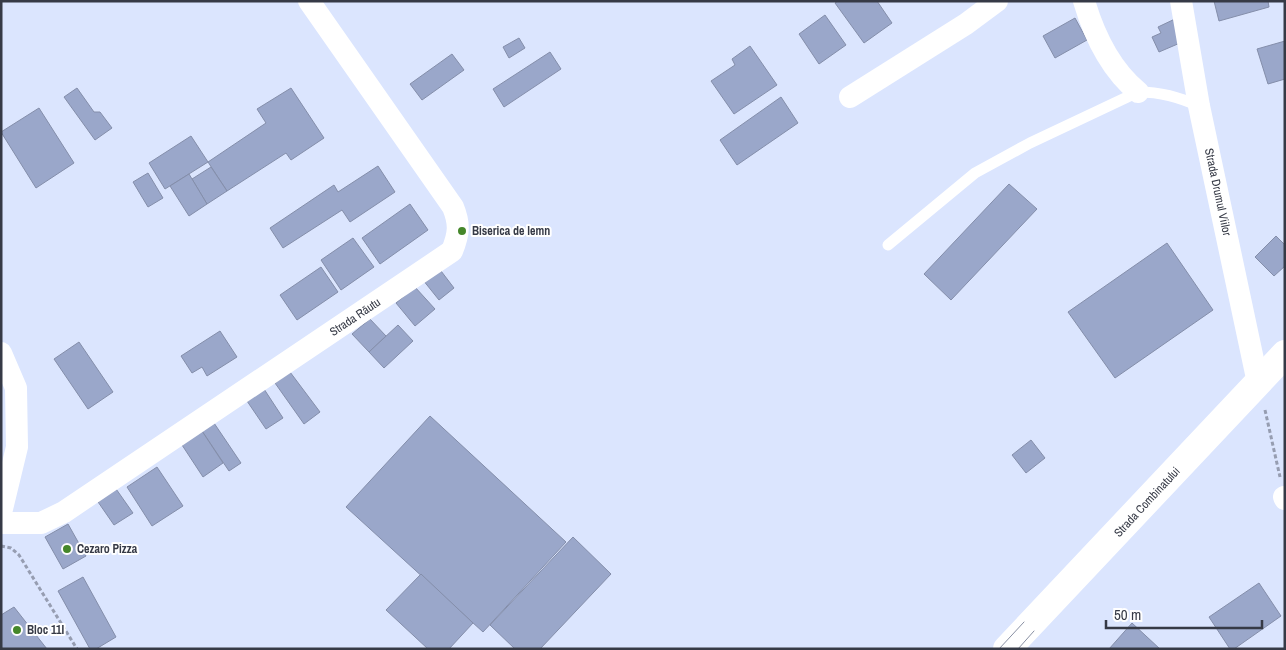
<svg xmlns="http://www.w3.org/2000/svg" width="1286" height="650" viewBox="0 0 1286 650" font-family="'Archivo Narrow',sans-serif">
	<style>
		.building { fill: #9aa7ca; stroke: #848eaa }
		.lines { fill: none; stroke-linecap: round; stroke-linejoin: round }
		.path { stroke: #969db1; stroke-width: 3; stroke-dasharray: 4 2.5; stroke-linecap: butt }
		.service { stroke: #fff; stroke-width: 11 }
		.minor { stroke: #fff; stroke-width: 22 }
		.primary { stroke: #fff; stroke-width: 28 }
		.tram { stroke: #8990a3; stroke-width: 1 }
		.poi-dot { fill: #45872a; stroke: #fff; stroke-width: 2 }
		.labels { text-anchor: middle; dominant-baseline: central; stroke-width: 4; stroke-linejoin: round; paint-order: stroke }
		.street-label { font-size: 12px; fill: #363a46; stroke: #fff }
		.poi-label { font-size: 12px; font-weight: bold; fill: #363a46; stroke: #fff; text-anchor: start }
	</style>
	<rect width="100%" height="100%" fill="#dbe5fe"/>
	<g class="building">
		<polygon points="838,1 877,1 892,23 864,43 835,3"/>
		<polygon points="1214,1 1268,1 1269,7 1219,21"/>
		<polygon points="825,15 846,45 819,64 799,34"/>
		<polygon points="1075,18 1087,40 1055,58 1043,36"/>
		<polygon points="1177,18 1187,40 1159,52 1152,37 1161,33 1158,27"/>
		<polygon points="519,38 525,48 509,58 503,47"/>
		<polygon points="1285,41 1285,79 1268,84 1257,49"/>
		<polygon points="750,46 777,85 734,114 711,81 735,65 732,59"/>
		<polygon points="550,52 561,69 504,107 493,89"/>
		<polygon points="452,54 464,70 422,100 410,84"/>
		<polygon points="77,88 94,112 100,112 112,128 95,140 64,97"/>
		<polygon points="291,88 324,138 291,160 286,153 227,191 208,162 266,123 257,109"/>
		<polygon points="781,97 798,123 737,165 720,140"/>
		<polygon points="39,108 74,163 36,188 1,132"/>
		<polygon points="191,136 208,162 165,189 149,163"/>
		<polygon points="378,166 395,192 350,222 342,210 283,248 270,228 334,185 338,192"/>
		<polygon points="211,167 227,191 207,204 192,179"/>
		<polygon points="148,173 163,198 148,207 133,182"/>
		<polygon points="189,174 207,204 189,216 170,186"/>
		<polygon points="1009,184 1037,209 951,300 924,274"/>
		<polygon points="410,204 428,230 380,264 362,238"/>
		<polygon points="1276,236 1285,245 1285,266 1274,276 1255,257"/>
		<polygon points="353,238 374,267 341,290 321,260"/>
		<polygon points="1167,243 1213,310 1115,378 1068,312"/>
		<polygon points="321,267 338,292 297,320 280,295"/>
		<polygon points="438,267 454,288 439,300 423,280"/>
		<polygon points="415,287 435,309 415,326 396,303"/>
		<polygon points="370,319 386,336 369,352 352,334"/>
		<polygon points="398,325 413,341 384,368 369,352"/>
		<polygon points="220,331 237,357 207,376 202,367 192,373 181,356"/>
		<polygon points="79,342 113,392 88,409 54,359"/>
		<polygon points="290,372 320,412 304,424 275,383"/>
		<polygon points="264,389 283,418 266,429 247,401"/>
		<polygon points="430,416 566,542 483,632 346,507"/>
		<polygon points="214,423 241,463 229,471 202,431"/>
		<polygon points="202,431 223,463 203,477 182,445"/>
		<polygon points="1031,440 1045,458 1026,473 1012,455"/>
		<polygon points="157,467 183,506 152,526 127,487"/>
		<polygon points="114,486 133,513 114,525 96,499"/>
		<polygon points="68,524 86,556 63,569 45,537"/>
		<polygon points="573,537 611,574 540,649 515,649 490,625"/>
		<polygon points="421,574 473,623 449,649 428,649 386,610"/>
		<polygon points="83,577 116,637 96,649 90,649 58,591"/>
		<polygon points="1259,583 1281,616 1234,649 1230,649 1209,617"/>
		<polygon points="14,607 47,649 3,649 1,646 1,615"/>
		<polygon points="1132,623 1160,649 1109,649"/>
	</g>
	<g class="lines">
		<g class="path">
			<polyline points="1265,410 1280,477"/>
			<polyline points="1,546 11,548 19,555 77,649"/>
		</g>
		<path class="service" d="M 888,245 L 975,173 L 1030,143 L 1138,92 C 1161,92 1178,97 1199,106"/>
		<g class="minor">
			<path d="M 1084,1 C 1094,35 1110,69 1138,92"/>
			<polyline points="1181,1 1199,106 1258,383"/>
			<polyline points="850,97 966,24 997,1"/>
			<polyline points="1,353 16,388 17,447 1,513"/>
			<polyline points="1284,497 1285,499"/>
			<path d="M 1,523 L 41,523 L 64,512 L 452,251 C 459,234 460,224 453,207 L 309,1"/>
		</g>
		<polyline class="primary" points="1007,649 1285,354"/>
		<g class="tram">
			<polyline points="999,649 1024,622"/>
			<polyline points="1018,649 1034,631"/>
		</g>
	</g>
	<g class="poi-dot">
		<circle cx="462" cy="231" r="5"/>
		<circle cx="67" cy="549" r="5"/>
		<circle cx="17" cy="630" r="5"/>
	</g>
	<g class="labels">
		<g class="street-label">
			<text transform="translate(1218 192) rotate(78)">Strada Drumul Viilor</text>
			<text transform="translate(355 317) rotate(-34)">Strada Răutu</text>
			<text transform="translate(1147 502) rotate(-47)">Strada Combinatului</text>
		</g>
		<g class="poi-label">
			<text x="472" y="231">Biserica de lemn</text>
			<text x="77" y="549">Cezaro Pizza</text>
			<text x="27" y="630">Bloc 11I</text>
		</g>
	</g>
	<rect width="1286" height="650" fill="none" stroke="#363a46" stroke-width="5"/>
	<path d="M1106 620v8h156v-8" fill="none" stroke="#363a46" stroke-width="2.5"/>
	<text x="1114" y="620" font-size="15" fill="#363a46" stroke="#ffffff" stroke-width="4" paint-order="stroke">50 m</text>
</svg>
